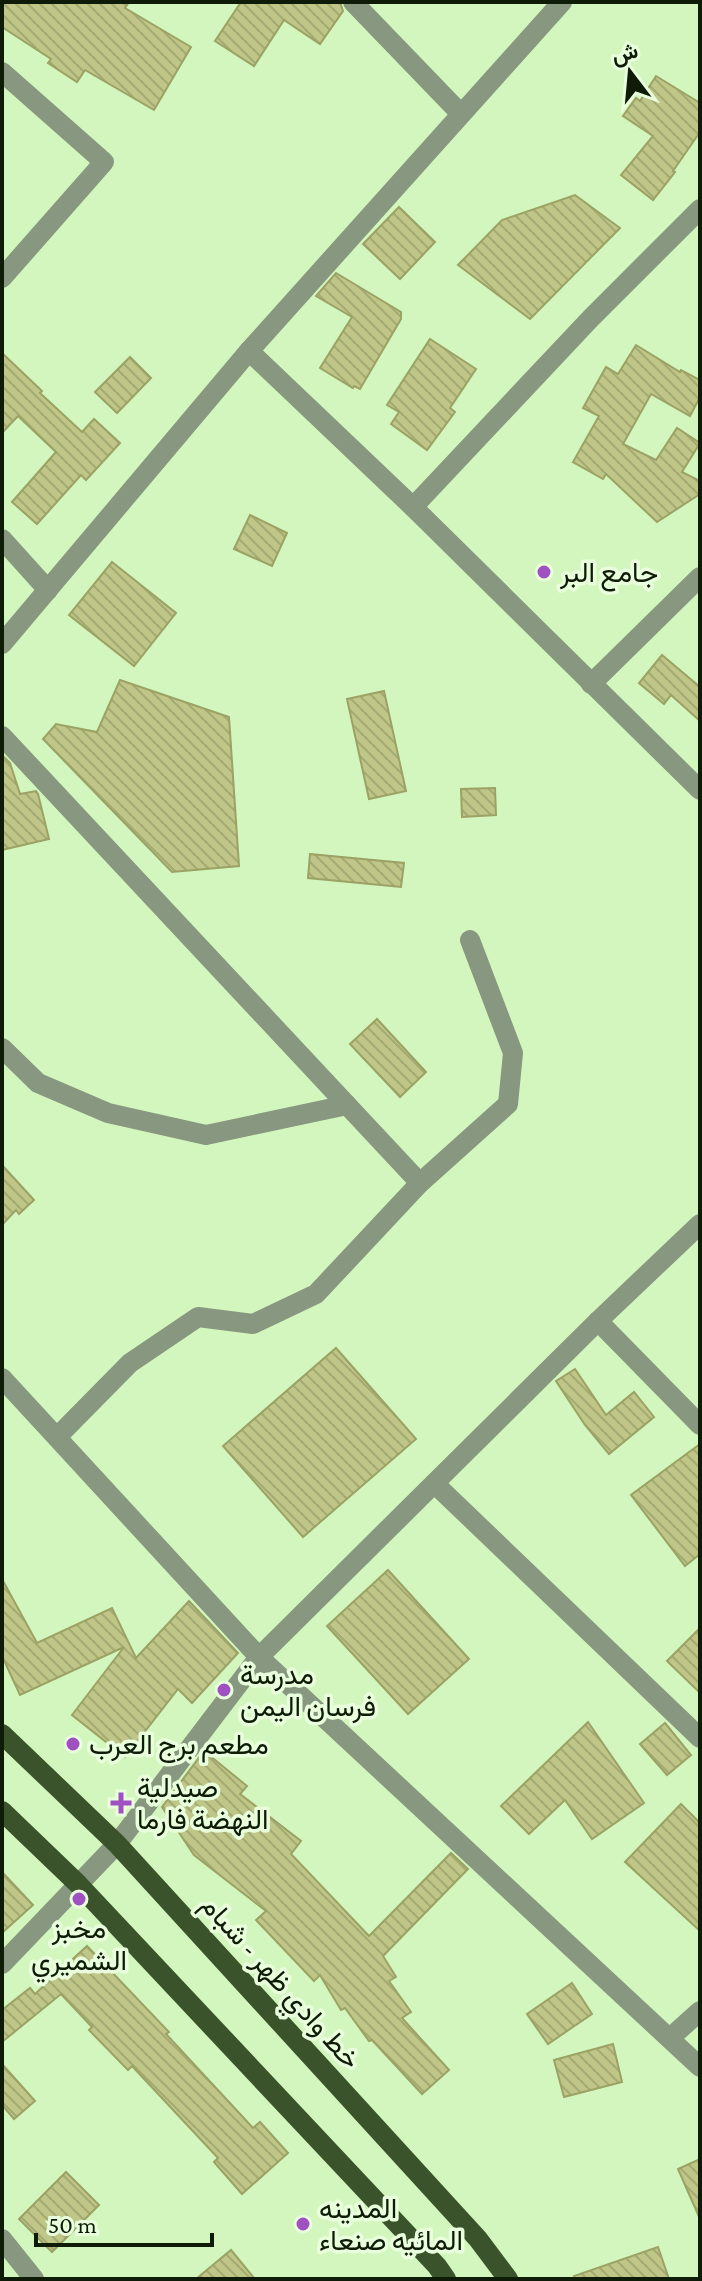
<svg xmlns="http://www.w3.org/2000/svg" width="702" height="2281" viewBox="0 0 702 2281" font-family="'Crimson Pro',Vazirmatn,serif">
	<style>
		.building { fill: url(#building-back-hatch); stroke: #9ba264; stroke-width: 2 }
		.lines { fill: none; stroke-linecap: round; stroke-linejoin: round }
		.minor { stroke: #88977f; stroke-width: 20 }
		.major { stroke: #3b532a; stroke-width: 20 }
		.poi-dot { fill: #9f51c2; stroke: #e9fedc; stroke-width: 3 }
		.labels { text-anchor: middle; dominant-baseline: central; stroke-width: 7; stroke-linejoin: round; paint-order: stroke }
		.poi-label { font-size: 28px; fill: #0e1b06; stroke: #e9fedc; text-anchor: start }
		.street-label { font-size: 28px; fill: #0e1b06; stroke: #e9fedc }
	</style>
	<defs>
		<pattern id="building-back-hatch" width="6" height="6" patternUnits="userSpaceOnUse" patternTransform="scale(2)"><rect width="6" height="6" fill="#bfc687"/><path d="M-1 5l2 2M0 0l6 6M5-1l2 2" fill="none" stroke="#a3aa73"/></pattern>
	</defs>
	<rect width="100%" height="100%" fill="#d2f6bd"/>
	<g class="building">
		<polygon points="2,2 129,2 125,8 191,47 154,110 85,70 77,82 48,63 51,59 2,27"/>
		<polygon points="241,2 340,2 343,11 320,44 284,20 254,66 215,41"/>
		<polygon points="656,76 700,103 700,132 673,171 675,172 653,200 621,175 653,136 623,116 636,98 640,101"/>
		<polygon points="575,195 620,228 530,319 458,265 502,220"/>
		<polygon points="399,207 435,242 400,279 363,244"/>
		<polygon points="336,273 401,312 401,319 360,389 354,386 353,388 320,368 352,317 316,296"/>
		<polygon points="430,339 476,369 450,408 455,412 427,450 391,424 399,412 387,405"/>
		<polygon points="636,345 680,372 681,370 700,380 700,397 690,416 651,394 623,444 656,460 677,428 700,443 682,472 700,481 700,494 657,522 606,474 603,479 573,462 599,416 583,408 606,367 618,374"/>
		<polygon points="2,353 42,391 40,393 82,432 94,419 120,443 86,480 81,475 37,524 12,502 56,452 18,416 2,433"/>
		<polygon points="130,357 151,378 117,413 95,392"/>
		<polygon points="250,515 287,533 272,566 234,549"/>
		<polygon points="112,562 176,613 134,666 69,615"/>
		<polygon points="662,655 700,687 700,721 671,695 664,704 639,683"/>
		<polygon points="120,680 229,717 239,866 172,872 43,739 56,724 97,732"/>
		<polygon points="384,691 406,791 369,799 347,699"/>
		<polygon points="2,755 10,763 20,794 36,791 38,794 49,839 2,850"/>
		<polygon points="495,788 496,815 462,817 461,789"/>
		<polygon points="310,854 404,863 401,887 308,878"/>
		<polygon points="377,1019 426,1072 400,1097 350,1044"/>
		<polygon points="2,1165 34,1200 19,1214 16,1210 2,1225"/>
		<polygon points="336,1348 416,1439 303,1537 223,1446"/>
		<polygon points="575,1369 606,1415 634,1392 654,1417 609,1454 585,1425 556,1381"/>
		<polygon points="700,1444 700,1554 685,1566 631,1495"/>
		<polygon points="388,1570 469,1659 408,1714 327,1626"/>
		<polygon points="2,1579 37,1643 112,1608 136,1658 189,1601 238,1653 192,1703 178,1689 125,1757 72,1715 124,1647 20,1695 2,1656"/>
		<polygon points="700,1628 700,1693 667,1661"/>
		<polygon points="588,1722 644,1803 592,1839 565,1800 529,1834 501,1806"/>
		<polygon points="665,1723 691,1755 667,1775 640,1744"/>
		<polygon points="204,1751 247,1786 240,1794 301,1841 291,1854 369,1936 451,1853 468,1869 383,1956 396,1977 389,1981 411,2012 402,2018 449,2070 422,2094 372,2040 369,2041 345,2008 341,2010 320,1975 314,1981 256,1920 266,1911 194,1855 162,1807"/>
		<polygon points="681,1804 700,1823 700,1931 625,1862"/>
		<polygon points="2,1872 33,1905 2,1933"/>
		<polygon points="87,1946 169,2032 166,2034 253,2128 260,2122 288,2153 242,2194 214,2162 218,2158 132,2066 128,2070 89,2030 92,2027 61,1994 2,2042 2,2010 30,1988 35,1994"/>
		<polygon points="572,1983 592,2014 548,2044 527,2014"/>
		<polygon points="613,2044 622,2082 564,2097 554,2060"/>
		<polygon points="2,2064 35,2101 14,2119 2,2105"/>
		<polygon points="700,2159 700,2219 678,2169"/>
		<polygon points="66,2172 99,2205 52,2252 19,2219"/>
		<polygon points="658,2247 669,2279 575,2279 574,2276"/>
		<polygon points="231,2250 255,2279 196,2279"/>
	</g>
	<g class="lines">
		<g class="minor">
			<polyline points="353,2 461,114"/>
			<polyline points="2,72 104,162 2,278"/>
			<polyline points="249,351 413,507 700,790"/>
			<polyline points="413,507 591,318 700,209"/>
			<polyline points="2,539 48,590"/>
			<polyline points="2,644 249,351 562,2"/>
			<polyline points="591,684 700,577"/>
			<polyline points="2,736 420,1183"/>
			<polyline points="2,1048 38,1083 108,1113 206,1135 347,1105"/>
			<polyline points="598,1321 700,1425"/>
			<polyline points="2,1378 259,1657 700,2067"/>
			<polyline points="63,1431 130,1363 198,1317 253,1324 316,1294 420,1183 508,1104 513,1053 470,940"/>
			<polyline points="436,1485 700,1738"/>
			<polyline points="2,1964 117,1844 259,1657 598,1321 700,1224"/>
			<polyline points="670,2038 700,2011"/>
			<polyline points="2,2239 34,2279"/>
		</g>
		<g class="major">
			<polyline points="2,1734 117,1844 478,2239 508,2279"/>
			<polyline points="2,1811 78,1884 437,2266 446,2279"/>
		</g>
	</g>
	<g class="poi-dot">
		<circle cx="544" cy="572" r="8"/>
		<circle cx="224" cy="1690" r="8"/>
		<circle cx="73" cy="1744" r="8"/>
		<path d="M117 1791h8v8h8v8h-8v8h-8v-8h-8v-8h8z"/>
		<circle cx="79" cy="1899" r="8"/>
		<circle cx="303" cy="2224" r="8"/>
	</g>
	<g class="labels">
		<g class="poi-label">
			<text x="560" y="572">جامع البر</text>
			<text x="240" y="1674">مدرسة<tspan x="240" dy="32">فرسان اليمن</tspan></text>
			<text x="89" y="1744">مطعم برج العرب</text>
			<text x="137" y="1787">صيدلية<tspan x="137" dy="32">النهضة فارما</tspan></text>
			<text x="79" y="1928" text-anchor="middle">مخبز<tspan x="79" dy="32">الشميري</tspan></text>
			<text x="319" y="2208">المدينه<tspan x="319" dy="32">المائيه صنعاء</tspan></text>
		</g>
		<g class="street-label">
			<text transform="translate(281 1982) rotate(48)">خط وادي ظهر - شبام</text>
		</g>
	</g>
	<rect width="702" height="2281" fill="none" stroke="#0e1b06" stroke-width="8"/>
	<g transform="translate(630 72) rotate(344)" stroke="#e9fedc" stroke-width="6" paint-order="stroke">
	<path d="M0-6L14 30L0 20L-14 30Z" fill="#0e1b06"/>
	<text y="-12" font-size="22" font-weight="bold" text-anchor="middle" fill="#0e1b06">ش</text>
	</g>
	<path d="M36 2233v12h176v-12" fill="none" stroke="#0e1b06" stroke-width="4"/>
	<text x="48" y="2233" font-size="24" fill="#0e1b06" stroke="#e9fedc" stroke-width="6" paint-order="stroke">50 m</text>
</svg>
